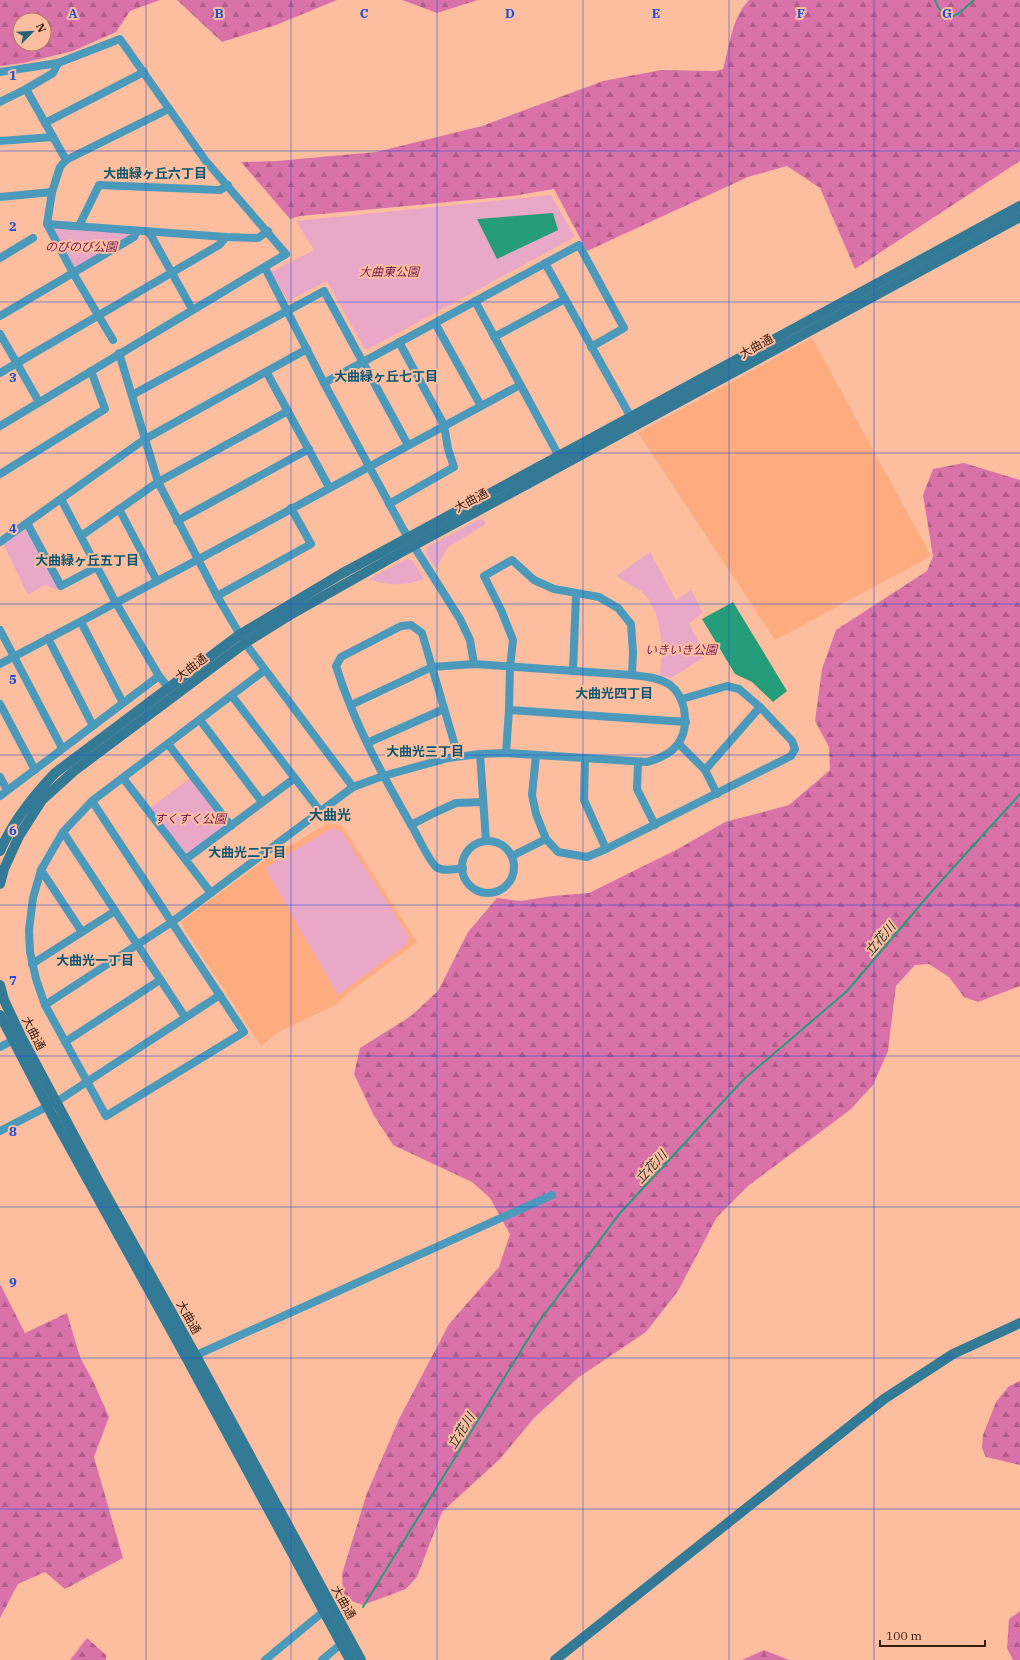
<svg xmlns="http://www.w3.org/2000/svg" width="1020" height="1660" viewBox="0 0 1020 1660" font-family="'IBM Plex Serif','Noto Sans JP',serif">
  <defs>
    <pattern id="forest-firs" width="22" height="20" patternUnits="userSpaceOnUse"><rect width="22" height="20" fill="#da72aa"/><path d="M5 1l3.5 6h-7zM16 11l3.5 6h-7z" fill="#b25d89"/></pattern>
  </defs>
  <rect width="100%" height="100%" fill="#fcbe9f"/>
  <g fill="#fdab7f">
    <path d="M812 338 931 556 775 640 638 433Z"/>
    <path d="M329 823 342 826 417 942 348 993 337 1004 279 1032 261 1046 183 927 182 921 262 862Z"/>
  </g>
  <g fill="url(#forest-firs)" fill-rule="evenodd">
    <path d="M0 0H160L130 11 116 32 73 51 23 63 0 66ZM20 20H44V44H20Z"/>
    <path d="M177 0H337L276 25 222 42Z"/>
    <path d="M402 0H478L437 13Z"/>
    <path d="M749 0H1020V161L855 269 820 188 787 166 748 177 587 251 554 189 513 196 300 216 290 219 241 162 277 161 376 152 482 126 603 81 661 70 715 71 723 69C730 46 731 19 749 0Z"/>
    <path d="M964 463 1020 480V986L978 1002 964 997 949 977 929 964 915 965 896 986 888 1051 873 1085 850 1110 748 1186 717 1217 678 1291 646 1332 579 1377 534 1418 500 1459 442 1512 417 1577 406 1589 363 1605 346 1599 343 1592 342 1574 367 1493 399 1419 449 1324 499 1267 510 1234 490 1198 472 1182 393 1145 373 1114 354 1074 360 1048 411 1016 438 991 468 932 497 898 521 901 552 896 589 893 678 849 725 822 789 805 830 770 829 747 815 721 822 669 836 630 927 571 933 556 923 495 933 469Z"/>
    <path d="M0 1284 25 1333 67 1313 80 1357 94 1383 109 1417 94 1457 123 1558 65 1589 45 1572 18 1584 0 1618Z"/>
    <path d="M1020 1381V1465L986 1457 982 1448 983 1435 996 1402 1009 1386Z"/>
    <path d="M1020 1611V1660H1013L1007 1648 1009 1619Z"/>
    <path d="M87 1638 106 1655V1660H70Z"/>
    <path d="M764 1650 789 1660H742Z"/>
  </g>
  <g fill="#eaa8c9">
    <path d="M551 195 575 237 368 349 364 348 327 281 288 301 271 272 314 250 296 221Z"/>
    <path d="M47 224 137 231 73 273Z"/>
    <path d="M482 518 486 524 448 547 436 568 426 554 427 547Z"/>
    <path d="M27 523 61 591 44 585 28 595 2 541Z"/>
    <path d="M650 552 676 600 691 590 703 613 689 623 706 656 671 678 660 675C664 651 662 618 647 597 642 590 624 581 616 576Z"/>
    <path d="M407 559 412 560 424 579C405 586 387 586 369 579Z"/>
    <path d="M193 776 231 826 186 859 149 809Z"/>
    <path d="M332 828 342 832 409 937 407 944 338 995 265 868Z"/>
  </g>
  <g fill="#259d7a">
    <path d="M553 213 558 230 497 259 477 219Z"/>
    <path d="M733 602 787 691 773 702 752 682 735 674 702 619Z"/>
  </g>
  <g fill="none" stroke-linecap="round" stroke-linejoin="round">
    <g stroke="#259d7a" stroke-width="2">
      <path d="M935 0C938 9 942 15 951 17L958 14 974 0"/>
      <path d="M363 1607 538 1323 620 1213 743 1080 847 991 933 890 1020 794"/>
    </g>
    <g stroke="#4b9abc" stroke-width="8">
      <path d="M0 72 58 63"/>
      <path d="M0 102 26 89"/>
      <path d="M45 123 144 72"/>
      <path d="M0 141 53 137"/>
      <path d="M66 160 169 109"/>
      <path d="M0 197 52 192"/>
      <path d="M47 224 226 237 258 238 268 231"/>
      <path d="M79 226 99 185 220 190 228 185"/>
      <path d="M149 232 192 309"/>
      <path d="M0 258 33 238"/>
      <path d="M545 263 633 421"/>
      <path d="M265 268 324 383 403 529 460 619 470 640 474 664"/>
      <path d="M475 301 561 460"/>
      <path d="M0 316 134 237 137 231"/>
      <path d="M435 323 481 406"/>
      <path d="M0 334 39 402"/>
      <path d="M494 337 565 299"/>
      <path d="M119 353 158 482 217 596 245 643 353 787"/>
      <path d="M0 373 219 245 226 237"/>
      <path d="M267 373 329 487"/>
      <path d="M324 383 579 245 624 328 591 347"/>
      <path d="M132 395 324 291 408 445"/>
      <path d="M0 426 286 254 205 160 120 39 58 63 53 73 26 89 66 160 60 167 52 192 47 224 73 273 113 340"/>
      <path d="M0 474 105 409 91 371"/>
      <path d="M61 499 116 603 159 676 168 687"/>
      <path d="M389 504 454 467 448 449 444 425 399 342"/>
      <path d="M119 509 157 581"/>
      <path d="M177 521 309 449"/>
      <path d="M27 523 61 586 97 567"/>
      <path d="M81 536 158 482 288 411"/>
      <path d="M0 542 145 439 307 349"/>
      <path d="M217 596 311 544 291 508"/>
      <path d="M81 622 123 703"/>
      <path d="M0 630 62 748"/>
      <path d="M48 638 93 726"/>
      <path d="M0 664 199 559 520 385"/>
      <path d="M573 671 576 594"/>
      <path d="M232 696 320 811"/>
      <path d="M0 704 35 770"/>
      <path d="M509 710 686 722"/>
      <path d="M200 720 262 802"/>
      <path d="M367 743 444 709"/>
      <path d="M168 744 231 826"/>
      <path d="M679 744 705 770 717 794"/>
      <path d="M506 753 509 710 510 667 513 640 501 610 484 576 512 560 534 580 554 589 599 597 618 608 631 624 633 652 632 675"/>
      <path d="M480 754 486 841"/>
      <path d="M536 755 532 795 536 814 546 839 558 852 587 857 606 849 791 756 795 749 792 741 760 707 739 689 727 686 682 699"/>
      <path d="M458 756 422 633 411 625 401 626 341 657 336 666C354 724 384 778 414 830 419 839 430 862 436 867 444 872 454 869 463 868"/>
      <path d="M585 758 584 800 606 849"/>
      <path d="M638 762 637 789 655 825"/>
      <path d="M705 770 760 707"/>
      <path d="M0 777 7 790"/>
      <path d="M123 778 211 893"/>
      <path d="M0 796 159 676"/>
      <path d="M92 801 244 1032 106 1116 45 1005 36 979 30 952 29 930 33 898 41 870 63 832 92 801 265 670"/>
      <path d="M411 825 436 812 456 803 483 802"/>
      <path d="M63 832 185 1017"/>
      <circle cx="488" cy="867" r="26"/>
      <path d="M512 856 546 839"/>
      <path d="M186 859 295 778"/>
      <path d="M41 870 82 932"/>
      <path d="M32 964 115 911"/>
      <path d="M45 1005 172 922 353 787 383 776 448 758 480 754 506 753 647 762C675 755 689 739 684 709 682 700 678 691 670 685 659 677 645 677 632 675L474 664 432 667 351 705"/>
      <path d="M65 1042 160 980"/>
      <path d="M0 1047 12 1041"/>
      <path d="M0 1131 56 1102 220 995"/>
      <path d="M192 1357 552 1195"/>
      <path d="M265 1660 323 1612"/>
      <path d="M322 1660 341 1644"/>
    </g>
    <g stroke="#337a97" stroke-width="10">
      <path d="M0 851C13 821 32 797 55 773L239 635 341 574 1020 206"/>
      <path d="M0 884 4 869 19 836 42 800 74 771 245 643 290 615 400 553 1020 217"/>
      <path d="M0 985 4 1000 21 1036 99 1182 196 1356 361 1660"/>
      <path d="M0 1015 53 1117 187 1359 350 1660"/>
      <path d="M555 1660 884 1399 953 1354 1020 1323"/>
    </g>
  </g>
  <path fill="none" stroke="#1d4ed8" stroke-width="1" stroke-opacity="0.55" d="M146 0V1660M291 0V1660M437 0V1660M583 0V1660M729 0V1660M874 0V1660M0 151H1020M0 302H1020M0 453H1020M0 604H1020M0 755H1020M0 905H1020M0 1056H1020M0 1207H1020M0 1358H1020M0 1509H1020"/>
  <g text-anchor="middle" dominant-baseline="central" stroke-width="4" stroke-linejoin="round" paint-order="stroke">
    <g font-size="12" font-style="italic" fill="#761851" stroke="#fcbe9f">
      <text x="81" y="246">のびのび公園</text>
      <text x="389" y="271">大曲東公園</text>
      <text x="681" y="649">いきいき公園</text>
      <text x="190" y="818">すくすく公園</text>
    </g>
    <g font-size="12" fill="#381c0c" stroke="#fcbe9f">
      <text transform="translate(756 346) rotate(-29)">大曲通</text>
      <text transform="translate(471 500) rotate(-28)">大曲通</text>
      <text transform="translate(191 667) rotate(-37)">大曲通</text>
      <text transform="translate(34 1033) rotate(63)">大曲通</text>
      <text transform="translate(189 1317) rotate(61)">大曲通</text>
      <text transform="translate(344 1602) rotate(61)">大曲通</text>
    </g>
    <g font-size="13" font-weight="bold" fill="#0b5772" stroke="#fcbe9f">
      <text x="155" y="173">大曲緑ヶ丘六丁目</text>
      <text x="386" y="376">大曲緑ヶ丘七丁目</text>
      <text x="87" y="560">大曲緑ヶ丘五丁目</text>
      <text x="614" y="693">大曲光四丁目</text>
      <text x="425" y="751">大曲光三丁目</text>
      <text x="247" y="852">大曲光二丁目</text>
      <text x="95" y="960">大曲光一丁目</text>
    </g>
    <g font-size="13" font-style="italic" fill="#233c32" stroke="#fcbe9f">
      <text transform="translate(880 939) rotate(-50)">立花川</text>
      <text transform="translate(651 1167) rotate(-47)">立花川</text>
      <text transform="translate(461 1431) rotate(-58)">立花川</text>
    </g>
    <g font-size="14" font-weight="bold" fill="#0b5772" stroke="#fcbe9f">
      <text x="330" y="815">大曲光</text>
    </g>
  </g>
  <g font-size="13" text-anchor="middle" font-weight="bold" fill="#1d4ed8" stroke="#fcbe9f" stroke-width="4" stroke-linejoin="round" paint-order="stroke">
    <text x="73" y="18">A</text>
    <text x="219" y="18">B</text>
    <text x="364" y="18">C</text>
    <text x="510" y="18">D</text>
    <text x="656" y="18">E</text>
    <text x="801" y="18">F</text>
    <text x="947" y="18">G</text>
    <text x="13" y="80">1</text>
    <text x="13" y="231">2</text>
    <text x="13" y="382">3</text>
    <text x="13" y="533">4</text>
    <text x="13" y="684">5</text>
    <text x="13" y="835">6</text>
    <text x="13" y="985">7</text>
    <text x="13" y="1136">8</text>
    <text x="13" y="1287">9</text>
  </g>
  <g transform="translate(32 32) rotate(66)"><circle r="19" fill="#fcbe9f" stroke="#ae7d64"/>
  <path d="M0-3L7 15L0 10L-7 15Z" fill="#27627a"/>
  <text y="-6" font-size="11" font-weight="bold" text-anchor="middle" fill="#381c0c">N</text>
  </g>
  <path d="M880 1640v6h105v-6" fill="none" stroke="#381c0c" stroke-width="2"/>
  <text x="886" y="1640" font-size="12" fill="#381c0c" stroke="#fcbe9f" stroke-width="3" paint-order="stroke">100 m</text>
</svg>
